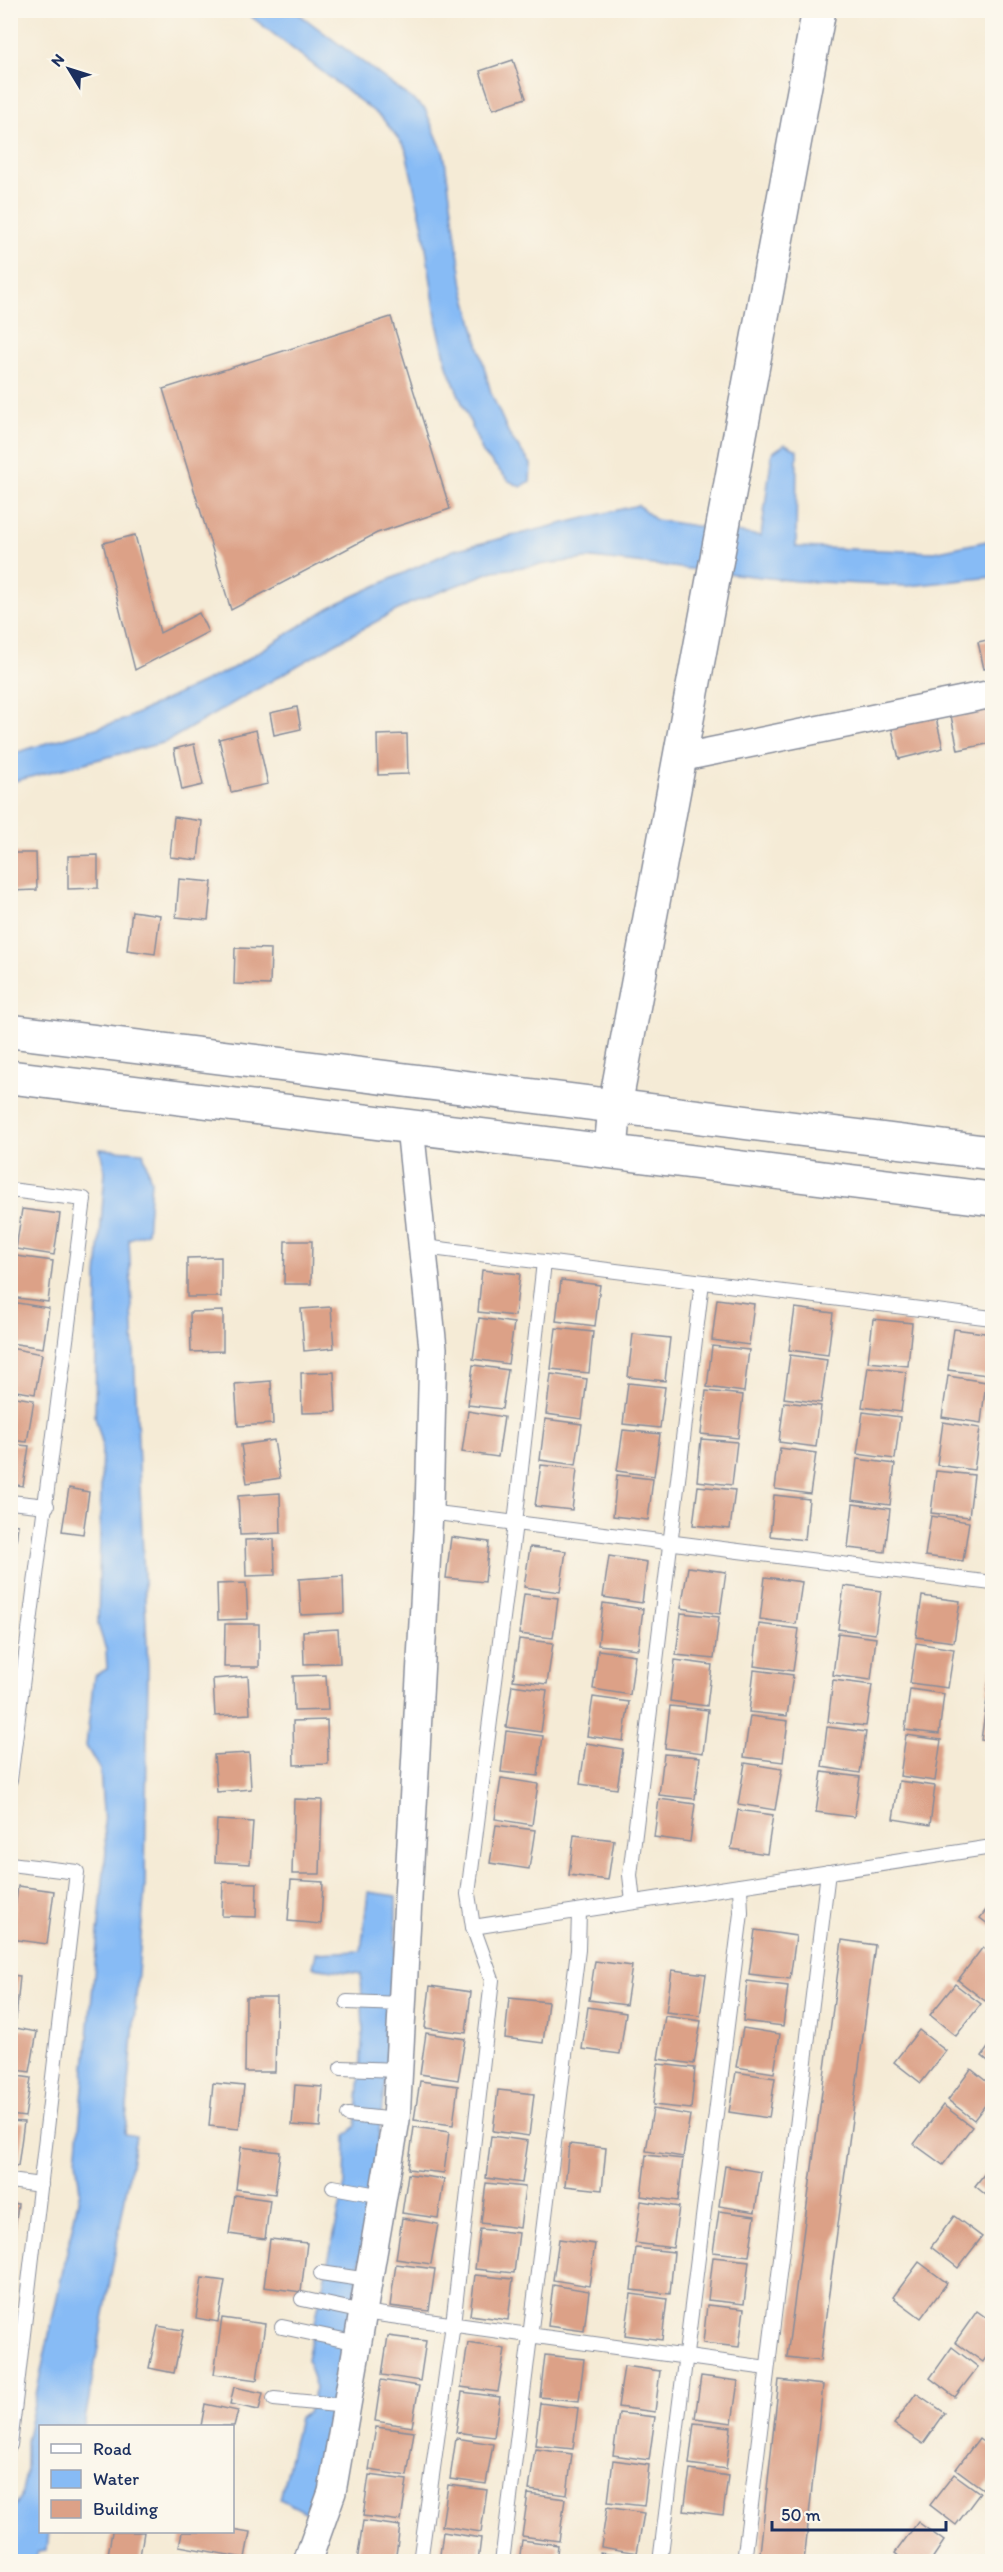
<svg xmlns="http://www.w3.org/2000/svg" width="1003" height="2572" viewBox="0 0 1003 2572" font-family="Itim,sans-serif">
  <rect width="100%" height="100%" fill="#fbf7ec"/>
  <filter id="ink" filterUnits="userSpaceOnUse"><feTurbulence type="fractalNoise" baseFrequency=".0167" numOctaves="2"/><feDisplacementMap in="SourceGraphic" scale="12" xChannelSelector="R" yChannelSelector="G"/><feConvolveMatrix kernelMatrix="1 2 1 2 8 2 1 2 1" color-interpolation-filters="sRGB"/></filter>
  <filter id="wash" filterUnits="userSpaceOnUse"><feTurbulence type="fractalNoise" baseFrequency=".008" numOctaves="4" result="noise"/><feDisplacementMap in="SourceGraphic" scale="24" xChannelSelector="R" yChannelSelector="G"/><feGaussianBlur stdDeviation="1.35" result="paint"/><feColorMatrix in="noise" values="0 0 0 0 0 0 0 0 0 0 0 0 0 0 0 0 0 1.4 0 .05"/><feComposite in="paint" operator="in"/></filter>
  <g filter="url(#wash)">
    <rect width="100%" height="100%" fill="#f5ebd6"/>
    <g fill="#87bbf5" stroke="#5175aa" stroke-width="1.5">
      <path d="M244 11H295L425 109 444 154 463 286 491 393 510 436 531 464 530 481 521 487 509 481 483 453 448 369 437 323 423 227 405 147 382 118Z"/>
      <path d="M785 444 797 450 796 547 934 552 992 540V577L908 586 797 581 592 558 493 571 409 604 340 641 166 742 11 782V754L123 720 233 668 334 605 454 550 638 505 656 520 761 536 772 453Z"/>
      <path d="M100 1149 143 1152 151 1181 147 1233 129 1239 148 1668 145 1886 125 2134 136 2136 84 2426H40V2532H48L46 2551 38 2552 35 2561H11V2512L21 2497 26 2472V2441L80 2191 76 2160 106 1851 100 1770 86 1746 94 1676 107 1669 106 1650 98 1625 102 1442 95 1417 97 1277 105 1172Z"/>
      <path d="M368 1892 396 1896 395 1993 375 2168 333 2425 313 2509 307 2513 280 2499 299 2418 308 2413 316 2388 307 2359 345 2184 346 2136 356 2126 363 2030 361 1974 313 1967 316 1953 361 1951Z"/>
    </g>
    <g id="blocks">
      <g fill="#dca187">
        <path d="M513 60 526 98 493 109 480 71Z"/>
        <path d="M391 317 450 509 377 533 231 610 163 389Z"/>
        <path d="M135 535 160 633 199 613 208 632 135 670 103 543Z"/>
        <path d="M992 639V667L984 669 978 642Z"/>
        <path d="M297 707 301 729 274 735 270 713Z"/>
        <path d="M988 708 992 743 958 750 951 716Z"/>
        <path d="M935 714 943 748 899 759 891 725Z"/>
        <path d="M256 730 268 784 231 792 219 739Z"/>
        <path d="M407 734 408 774 378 775 377 735Z"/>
        <path d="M194 744 203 785 182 790 174 749Z"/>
        <path d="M174 817 202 821 198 860 170 857Z"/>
        <path d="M10 853H36L37 890 10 891Z"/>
        <path d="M98 855V888L68 889V856Z"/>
        <path d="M179 879 212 882 208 920 176 917Z"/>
        <path d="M132 911 160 915 155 954 127 950Z"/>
        <path d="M235 948 271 949 270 985 234 984Z"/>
        <path d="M22 1209 60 1214 54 1255 16 1249Z"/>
        <path d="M285 1241H312L311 1284H284Z"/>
        <path d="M16 1256 53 1261 48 1302 10 1297Z"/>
        <path d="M221 1257V1297H187V1258Z"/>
        <path d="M482 1270 520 1274 515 1316 478 1312Z"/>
        <path d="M561 1280 600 1285 595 1326 556 1321Z"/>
        <path d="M717 1299 754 1304 749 1345 712 1340Z"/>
        <path d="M11 1302 49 1308 43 1348 10 1343Z"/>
        <path d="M331 1307 334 1348 304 1351 301 1309Z"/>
        <path d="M795 1308 833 1313 828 1355 789 1350Z"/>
        <path d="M223 1311V1351L191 1352 190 1312Z"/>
        <path d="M479 1318 514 1323 508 1364 473 1359Z"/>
        <path d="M873 1319 912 1323 908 1366 868 1362Z"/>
        <path d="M556 1328 593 1332 589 1373 551 1369Z"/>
        <path d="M954 1329 992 1334 987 1375 948 1370Z"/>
        <path d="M633 1334 670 1338 665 1381 628 1377Z"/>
        <path d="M712 1346 749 1350 744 1392 707 1387Z"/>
        <path d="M10 1348 42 1354 35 1394 10 1390Z"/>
        <path d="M790 1355 827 1360 821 1403 784 1398Z"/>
        <path d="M473 1365 508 1370 502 1409 468 1405Z"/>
        <path d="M868 1367 906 1372 901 1412 862 1407Z"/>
        <path d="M334 1372 336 1412 302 1413 301 1373Z"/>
        <path d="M551 1374 587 1379 582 1419 546 1414Z"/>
        <path d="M948 1376 986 1382 981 1423 942 1417Z"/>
        <path d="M271 1381 273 1424 238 1426 235 1384Z"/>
        <path d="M628 1383 665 1387 660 1428 623 1424Z"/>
        <path d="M706 1391 743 1395 738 1438 701 1434Z"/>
        <path d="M10 1396 34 1400 27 1442 10 1440Z"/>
        <path d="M784 1402 821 1406 816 1447 779 1442Z"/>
        <path d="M468 1411 504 1417 498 1457 462 1452Z"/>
        <path d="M863 1412 900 1417 895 1459 857 1454Z"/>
        <path d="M545 1419 582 1424 576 1465 540 1460Z"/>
        <path d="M943 1422 980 1428 974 1470 937 1465Z"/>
        <path d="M623 1430 660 1434 654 1476 617 1471Z"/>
        <path d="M701 1439 737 1442 732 1485 697 1481Z"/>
        <path d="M274 1440 280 1478 247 1483 241 1445Z"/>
        <path d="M10 1444 29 1446 23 1486 10 1484Z"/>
        <path d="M780 1448 816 1453 810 1494 775 1489Z"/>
        <path d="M857 1459 895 1464 890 1505 852 1500Z"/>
        <path d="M541 1465 577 1469 572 1510 535 1506Z"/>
        <path d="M936 1471 974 1475 969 1517 931 1513Z"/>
        <path d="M617 1475 653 1479 648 1520 613 1516Z"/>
        <path d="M698 1486 735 1490 730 1529 693 1525Z"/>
        <path d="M69 1488 89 1492 83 1534 62 1531Z"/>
        <path d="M280 1493 281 1533 240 1535 238 1496Z"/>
        <path d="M774 1495 809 1499 805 1540 770 1536Z"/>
        <path d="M853 1504 890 1509 885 1552 848 1548Z"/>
        <path d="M931 1516 969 1522 963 1561 925 1556Z"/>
        <path d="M10 1524 18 1525 13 1568 10 1567Z"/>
        <path d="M451 1537 489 1542 485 1582 446 1578Z"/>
        <path d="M274 1539 275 1575 246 1576 245 1540Z"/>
        <path d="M530 1547 566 1551 560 1592 524 1587Z"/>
        <path d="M609 1556 647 1562 642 1603 603 1597Z"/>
        <path d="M688 1567 726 1572 720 1614 681 1608Z"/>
        <path d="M343 1576 344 1613 301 1615 299 1579Z"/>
        <path d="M765 1577 802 1582 796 1624 760 1619Z"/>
        <path d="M246 1583 248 1619 218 1620 217 1584Z"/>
        <path d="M844 1586 881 1591 875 1634 838 1629Z"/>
        <path d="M524 1594 558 1598 553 1638 519 1634Z"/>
        <path d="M922 1596 960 1601 954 1642 916 1637Z"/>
        <path d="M603 1603 643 1609 638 1649 598 1645Z"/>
        <path d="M681 1613 719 1617 714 1659 676 1655Z"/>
        <path d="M225 1624H259V1667H224Z"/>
        <path d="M759 1624 799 1629 793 1671 754 1666Z"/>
        <path d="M338 1629 340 1663 304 1664 303 1631Z"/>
        <path d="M838 1633 876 1638 871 1680 833 1675Z"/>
        <path d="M519 1639 553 1643 547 1684 513 1680Z"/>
        <path d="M916 1643 954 1649 948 1688 910 1683Z"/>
        <path d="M598 1650 635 1655 630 1695 593 1689Z"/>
        <path d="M675 1660 712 1665 707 1706 670 1701Z"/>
        <path d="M991 1668H992V1693L987 1692Z"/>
        <path d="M754 1670 793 1675 787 1716 749 1712Z"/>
        <path d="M326 1675 328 1710 294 1711 293 1676Z"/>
        <path d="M248 1676 250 1714 215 1716 213 1679Z"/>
        <path d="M833 1680 872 1685 866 1726 828 1722Z"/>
        <path d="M512 1685 547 1690 541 1732 506 1727Z"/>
        <path d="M910 1689 944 1694 939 1734 905 1730Z"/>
        <path d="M593 1697 629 1702 623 1741 587 1736Z"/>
        <path d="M987 1699H992V1741L981 1740Z"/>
        <path d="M670 1706 708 1710 703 1753 665 1748Z"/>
        <path d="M750 1716 788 1721 783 1762 744 1757Z"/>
        <path d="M327 1720 328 1764 294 1765 293 1721Z"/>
        <path d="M827 1727 866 1732 860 1773 822 1767Z"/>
        <path d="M506 1731 543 1736 538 1776 501 1772Z"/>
        <path d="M906 1735 941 1740 935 1781 900 1776Z"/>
        <path d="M586 1743 623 1749 617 1789 580 1784Z"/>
        <path d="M249 1753 251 1789 217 1792 214 1755Z"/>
        <path d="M664 1754 700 1757 695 1799 659 1795Z"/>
        <path d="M745 1763 782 1769 775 1810 738 1804Z"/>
        <path d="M822 1772 860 1777 854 1817 816 1812Z"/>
        <path d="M501 1778 538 1784 532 1825 495 1819Z"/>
        <path d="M899 1781 935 1786 930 1825 893 1819Z"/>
        <path d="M294 1799 322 1800 320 1874H292Z"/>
        <path d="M659 1799 695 1804 690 1842 654 1837Z"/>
        <path d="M738 1810 773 1815 767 1854 731 1849Z"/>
        <path d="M217 1820 253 1822 250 1864 215 1862Z"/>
        <path d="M496 1825 535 1830 529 1869 490 1863Z"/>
        <path d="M574 1835 614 1840 608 1880 569 1875Z"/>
        <path d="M291 1880 323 1882 321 1924 288 1921Z"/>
        <path d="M223 1882 257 1883 256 1917 222 1916Z"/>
        <path d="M18 1886 54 1891 47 1944 11 1939Z"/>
        <path d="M992 1902V1927L980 1918Z"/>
        <path d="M755 1930 796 1936 790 1979 749 1974Z"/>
        <path d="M842 1940 875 1945 820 2361 787 2357Z"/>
        <path d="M983 1947 992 1955V1990L985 2001 958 1980Z"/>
        <path d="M595 1961 632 1966 626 2005 589 2000Z"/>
        <path d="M672 1970 706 1974 700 2016 666 2012Z"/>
        <path d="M10 1975 20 1976 16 2019 10 2018Z"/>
        <path d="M747 1981 788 1986 783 2026 743 2021Z"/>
        <path d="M955 1984 981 2004 956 2036 930 2015Z"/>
        <path d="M430 1986 471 1992 466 2033 425 2028Z"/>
        <path d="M246 1997H277L275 2072H245Z"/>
        <path d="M509 1998 548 2002 543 2043 505 2038Z"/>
        <path d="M588 2007 626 2013 620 2054 582 2049Z"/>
        <path d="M665 2016 701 2021 694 2064 658 2059Z"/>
        <path d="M10 2027 37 2032 30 2072 10 2069Z"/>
        <path d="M743 2028 780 2034 774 2073 736 2067Z"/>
        <path d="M919 2030 946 2051 921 2083 894 2062Z"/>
        <path d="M426 2033 465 2039 458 2080 420 2074Z"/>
        <path d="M992 2042V2064L982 2056Z"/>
        <path d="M658 2064 695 2068 691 2109 653 2105Z"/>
        <path d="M971 2069 992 2086V2096L974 2120 948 2100Z"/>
        <path d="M736 2072 775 2078 769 2118 729 2112Z"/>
        <path d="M10 2075 31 2078 25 2117 10 2115Z"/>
        <path d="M420 2081 458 2086 453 2125 414 2120Z"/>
        <path d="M213 2083 244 2086 239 2129 209 2126Z"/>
        <path d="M295 2085 323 2087 320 2127 292 2125Z"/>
        <path d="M498 2090 534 2094 529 2136 493 2131Z"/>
        <path d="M943 2105 972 2127 943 2165 914 2144Z"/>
        <path d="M653 2109 690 2115 683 2157 646 2151Z"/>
        <path d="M10 2121 24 2122 18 2166 10 2165Z"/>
        <path d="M414 2127 449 2132 444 2173 408 2169Z"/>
        <path d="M491 2136 528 2141 522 2183 486 2178Z"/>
        <path d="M569 2144 606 2148 602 2190 565 2186Z"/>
        <path d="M241 2147 280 2152 275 2194 236 2189Z"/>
        <path d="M646 2155 683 2159 678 2201 641 2196Z"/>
        <path d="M992 2164V2200L975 2186Z"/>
        <path d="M725 2166 761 2172 755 2212 719 2206Z"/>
        <path d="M408 2174 444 2179 438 2218 402 2213Z"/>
        <path d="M486 2183 525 2187 520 2228 481 2223Z"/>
        <path d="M235 2195 270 2200 265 2239 229 2234Z"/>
        <path d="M641 2201 679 2207 673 2248 635 2243Z"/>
        <path d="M10 2203 18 2204 13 2245 10 2244Z"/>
        <path d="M719 2211 755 2216 749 2256 713 2252Z"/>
        <path d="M954 2216 982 2237 958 2268 931 2247Z"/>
        <path d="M402 2218 438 2224 431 2264 396 2259Z"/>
        <path d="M480 2229 519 2233 514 2273 475 2269Z"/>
        <path d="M270 2239 307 2243 301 2292 264 2287Z"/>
        <path d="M559 2239 595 2244 589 2286 553 2280Z"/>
        <path d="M636 2248 674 2252 670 2294 631 2290Z"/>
        <path d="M713 2257 749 2261 744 2304 708 2300Z"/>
        <path d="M919 2262 947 2283 921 2318 893 2297Z"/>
        <path d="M396 2264 435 2269 429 2311 390 2306Z"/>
        <path d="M475 2275 513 2279 508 2320 470 2315Z"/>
        <path d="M202 2278 225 2281 218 2322 196 2318Z"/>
        <path d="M553 2285 589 2291 584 2331 548 2326Z"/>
        <path d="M631 2294 667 2299 662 2340 625 2335Z"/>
        <path d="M707 2305 744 2309 739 2347 703 2343Z"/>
        <path d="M977 2311 992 2322V2349L983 2362 955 2342Z"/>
        <path d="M222 2318 265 2324 257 2380 214 2374Z"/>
        <path d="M158 2326 183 2330 174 2373 149 2368Z"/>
        <path d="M388 2336 426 2341 420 2381 382 2375Z"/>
        <path d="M468 2343 505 2349 498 2392 461 2387Z"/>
        <path d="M952 2347 978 2367 955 2397 930 2378Z"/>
        <path d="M545 2355 584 2359 579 2401 540 2397Z"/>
        <path d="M624 2366 660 2371 655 2412 618 2407Z"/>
        <path d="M701 2376 738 2381 732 2423 695 2418Z"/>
        <path d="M381 2380 419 2386 412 2427 375 2421Z"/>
        <path d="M779 2380 823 2385 804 2562H759Z"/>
        <path d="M234 2387 263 2393 259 2410 230 2404Z"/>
        <path d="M462 2392 500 2397 494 2437 456 2432Z"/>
        <path d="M916 2393 945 2413 923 2444 894 2424Z"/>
        <path d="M540 2403 578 2408 573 2449 535 2445Z"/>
        <path d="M205 2404 238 2411 234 2426H201Z"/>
        <path d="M619 2413 655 2417 649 2460 613 2455Z"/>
        <path d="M694 2423 731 2427 726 2469 689 2464Z"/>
        <path d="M376 2427 414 2432 407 2476 369 2470Z"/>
        <path d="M456 2438 493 2444 486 2484 450 2479Z"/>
        <path d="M979 2438 992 2448V2477L983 2489 956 2469Z"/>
        <path d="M535 2449 572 2454 567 2495 529 2490Z"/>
        <path d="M613 2460 649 2465 644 2506 608 2502Z"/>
        <path d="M690 2470 728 2476 723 2515 684 2510Z"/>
        <path d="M954 2474 980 2493 956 2525 930 2505Z"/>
        <path d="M369 2475 407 2480 401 2521 363 2516Z"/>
        <path d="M448 2485 487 2490 481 2532 442 2526Z"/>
        <path d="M528 2494 565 2499 559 2541 522 2536Z"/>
        <path d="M607 2507 644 2513 637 2553 601 2547Z"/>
        <path d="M363 2521 400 2526 395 2562H357Z"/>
        <path d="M918 2522 944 2541 930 2562H906L895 2553Z"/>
        <path d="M232 2529 250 2532 245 2558 179 2546 182 2532H232Z"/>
        <path d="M112 2532H144L139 2562 107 2560Z"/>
        <path d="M443 2532 481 2538 478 2562H439Z"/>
        <path d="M522 2540 558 2545 556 2562H519Z"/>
        <path d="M600 2553 638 2558 637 2562H599Z"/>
      </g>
    </g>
  </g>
  <g filter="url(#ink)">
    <use href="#blocks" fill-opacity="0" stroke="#888d9a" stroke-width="1.5"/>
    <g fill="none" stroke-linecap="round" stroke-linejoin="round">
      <defs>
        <g id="service">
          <path d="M10 1190 84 1199 10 1780"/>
          <path d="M424 1247 992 1318"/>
          <path d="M10 1502 47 1506"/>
          <path d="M429 1512 992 1583"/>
          <path d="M10 1864 77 1872 10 2445"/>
          <path d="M633 1902 630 1875 702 1282"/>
          <path d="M473 1927 992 1847"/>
          <path d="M347 2002 402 2004"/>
          <path d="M341 2068 399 2070"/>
          <path d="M348 2115 396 2120"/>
          <path d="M10 2181 41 2185"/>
          <path d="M333 2187 383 2196"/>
          <path d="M321 2273 368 2280"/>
          <path d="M302 2299 363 2312 767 2368"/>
          <path d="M282 2327 358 2343"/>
          <path d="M274 2399 347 2406"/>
          <path d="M420 2562 453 2324 492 1980 473 1927 468 1894 515 1523 544 1262"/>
          <path d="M502 2562 578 1950 579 1911"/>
          <path d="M660 2562 741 1913 740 1886"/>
          <path d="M744 2562 828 1872"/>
        </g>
        <g id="minor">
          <path d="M679 758 992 694"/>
          <path d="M307 2562 332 2492 396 2120 429 1512 433 1348 410 1127"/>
        </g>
        <path id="tertiary" d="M611 1150 615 1106 819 10"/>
        <g id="primary">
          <path d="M10 1031 992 1153"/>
          <path d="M10 1077 992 1199"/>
        </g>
      </defs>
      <use href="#service" stroke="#888d9a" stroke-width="16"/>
      <use href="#minor" stroke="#888d9a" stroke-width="30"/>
      <use href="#tertiary" stroke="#888d9a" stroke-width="36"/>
      <use href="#primary" stroke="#888d9a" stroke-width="36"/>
      <use href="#service" stroke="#fff" stroke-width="14"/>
      <use href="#minor" stroke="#fff" stroke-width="27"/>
      <use href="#tertiary" stroke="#fff" stroke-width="33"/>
      <use href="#primary" stroke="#fff" stroke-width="33"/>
    </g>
  </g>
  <rect width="1003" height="2572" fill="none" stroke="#fbf7ec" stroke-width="36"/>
  <rect x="39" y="2425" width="195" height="108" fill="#fbf7ec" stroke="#a1a7b3" stroke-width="1.5"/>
  <rect x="51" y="2444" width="30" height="9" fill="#ffffff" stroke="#a1a7b3" stroke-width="1.5"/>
  <text x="93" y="2455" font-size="18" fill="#1b2f5e">Road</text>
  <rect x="51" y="2470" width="30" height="18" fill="#87bbf5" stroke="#a1a7b3" stroke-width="1.5"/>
  <text x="93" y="2485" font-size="18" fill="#1b2f5e">Water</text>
  <rect x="51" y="2500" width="30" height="18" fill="#dca187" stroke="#a1a7b3" stroke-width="1.5"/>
  <text x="93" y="2515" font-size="18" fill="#1b2f5e">Building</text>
  <g transform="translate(69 69) rotate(308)" stroke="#fbf7ec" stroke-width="4.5" paint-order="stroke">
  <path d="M0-4.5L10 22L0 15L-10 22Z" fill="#1b2f5e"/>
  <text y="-9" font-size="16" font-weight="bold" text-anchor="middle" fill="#1b2f5e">N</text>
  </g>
  <path d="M772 2521v9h174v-9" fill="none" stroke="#1b2f5e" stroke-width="3"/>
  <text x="781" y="2521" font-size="18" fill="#1b2f5e" stroke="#fbf7ec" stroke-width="4.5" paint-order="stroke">50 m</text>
</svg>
